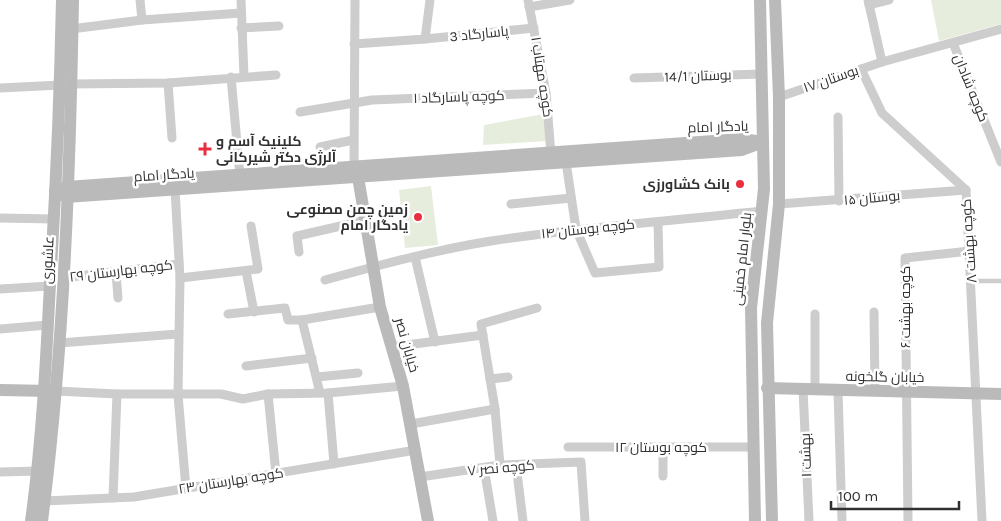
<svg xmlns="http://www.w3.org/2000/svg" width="1001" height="521" viewBox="0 0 1001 521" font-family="Karla,Cairo,sans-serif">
  <rect width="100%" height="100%" fill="#fff"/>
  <g fill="#e6eddd">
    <path d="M931 0H1001V24L939 41Z"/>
    <path d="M544 114 546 141 483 145 484 125Z"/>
    <path d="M431 186 438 245 405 248 399 190Z"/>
  </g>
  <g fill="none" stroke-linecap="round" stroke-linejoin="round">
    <path stroke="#cdcdcd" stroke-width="4.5" d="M972 281H1001"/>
    <g stroke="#cdcdcd" stroke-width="9">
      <path d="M140 0 142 20"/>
      <path d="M241 0 244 76"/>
      <path d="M528 0 546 93 551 154"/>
      <path d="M868 0 882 62"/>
      <path d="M869 5 889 0"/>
      <path d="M529 7 570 0"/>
      <path d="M79 28 142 20 241 13"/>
      <path d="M241 28 279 26"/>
      <path d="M425 39 534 28"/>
      <path d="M953 43 1001 162"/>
      <path d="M354 44 425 39 430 0"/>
      <path d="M861 69 882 113 966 190 982 521"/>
      <path d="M231 77 240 176"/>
      <path d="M634 78 762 74"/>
      <path d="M168 83 172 138"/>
      <path d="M72 84 168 83 276 75"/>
      <path d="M0 88 61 85"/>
      <path d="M779 97 882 62 1001 29"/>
      <path d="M300 112 372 100 546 93"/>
      <path d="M838 117 839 201"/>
      <path d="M320 147 353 140"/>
      <path d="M566 162 576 229 595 273 659 267 658 222"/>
      <path d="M354 168 355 0"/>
      <path d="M175 189 180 278 178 395 186 489"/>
      <path d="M511 204 571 198"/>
      <path d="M779 204 966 190"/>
      <path d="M0 218 54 219"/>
      <path d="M299 252 297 236 367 220"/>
      <path d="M415 257 435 342"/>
      <path d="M246 271 254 312"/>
      <path d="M116 273 118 298"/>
      <path d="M62 278 179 264"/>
      <path d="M180 278 258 269 251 226"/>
      <path d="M325 280C380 265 435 250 491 241 581 227 672 221 762 211"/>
      <path d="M0 289 50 286"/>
      <path d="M874 312 875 392"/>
      <path d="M228 314 285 308 288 320H302L320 393"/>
      <path d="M302 320 380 307"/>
      <path d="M0 329 48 325"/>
      <path d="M59 343 178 334"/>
      <path d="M391 347 483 335"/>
      <path d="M246 366 312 358"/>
      <path d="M317 377 358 373"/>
      <path d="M490 379 508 377"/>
      <path d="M803 389 809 521"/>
      <path d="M815 390V314"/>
      <path d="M56 391 117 394H221L243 399 268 394 328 393 403 386"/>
      <path d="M838 391 842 521"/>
      <path d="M328 393 334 464"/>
      <path d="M268 394 276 474"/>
      <path d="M411 424 495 409"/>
      <path d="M568 447H754"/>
      <path d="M500 465 495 409 481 324 537 308"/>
      <path d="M516 465 523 521"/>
      <path d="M484 468 493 521"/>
      <path d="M0 472 38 471"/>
      <path d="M663 476V448"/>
      <path d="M420 477 500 465 581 462 585 521"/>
      <path d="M113 498 117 394"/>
      <path d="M44 501 134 497 416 450"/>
      <path d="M908 521 905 258 970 251"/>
    </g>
    <g stroke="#bababa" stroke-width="12">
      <path d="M358 177 380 307 403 386 428 521"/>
      <path d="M55 191 66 197 742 150 763 142"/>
      <path d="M55 191 67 187 742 139 763 142"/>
      <path d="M767 388 1001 394"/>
      <path d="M0 390 52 391"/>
      <path d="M31 521C42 442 46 363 50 284 56 189 60 95 62 0"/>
      <path d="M42 521C64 349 70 173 73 0"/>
      <path d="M755 521 751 308 764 189 760 0"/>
      <path d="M772 521 767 323 779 204V97L775 0"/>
    </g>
  </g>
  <g fill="#e92f3f" stroke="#fff" stroke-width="2">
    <path d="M202.5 141.5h5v5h5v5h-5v5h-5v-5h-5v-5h5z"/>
    <circle cx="740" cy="184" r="5"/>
    <circle cx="418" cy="217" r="5"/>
  </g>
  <g text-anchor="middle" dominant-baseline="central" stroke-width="5" stroke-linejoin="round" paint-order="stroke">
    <g font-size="14" fill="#303030" stroke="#fff">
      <text transform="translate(479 34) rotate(-6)">پاسارگاد 3</text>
      <text transform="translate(698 76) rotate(-2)">بوستان 14/1</text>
      <text transform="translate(542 77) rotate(81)">کوچه مهتاب ۱</text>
      <text transform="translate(831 79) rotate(-19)">بوستان ۱۷</text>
      <text transform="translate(971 88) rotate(68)">کوچه شادان</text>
      <text transform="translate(459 97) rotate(-2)">کوچه پاسارگاد ۱</text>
      <text transform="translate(718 127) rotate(-2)">یادگار امام</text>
      <text transform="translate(164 175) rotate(-4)">یادگار امام</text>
      <text transform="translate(872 198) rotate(-5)">بوستان ۱۵</text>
      <text transform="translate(588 229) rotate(-6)">کوچه بوستان ۱۴</text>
      <text transform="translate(969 241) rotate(-94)">کوچه بهشت ۸</text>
      <text transform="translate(742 259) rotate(-84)">بلوار امام خمینی</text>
      <text transform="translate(48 260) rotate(-87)">عاشوری</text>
      <text transform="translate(121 271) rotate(-7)">کوچه بهارستان ۲۹</text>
      <text transform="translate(905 307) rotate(-90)">کوچه بهشت ۶</text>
      <text transform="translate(407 345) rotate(74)">خیابان نصر</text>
      <text transform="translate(885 377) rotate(1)">خیابان گلخونه</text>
      <text x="661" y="447">کوچه بوستان ۱۲</text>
      <text transform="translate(806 455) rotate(-92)">بهشت ۱</text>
      <text transform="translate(501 468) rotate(-5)">کوچه نصر ۷</text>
      <text transform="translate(231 481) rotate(-9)">کوچه بهارستان ۲۳</text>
    </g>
    <g font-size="14" font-weight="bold" fill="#303030" stroke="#fff" text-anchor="end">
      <text x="216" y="141" text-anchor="start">کلینیک آسم و<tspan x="216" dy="16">آلرژی دکتر شیرکانی</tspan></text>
      <text x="730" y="184">بانک کشاورزی</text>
      <text x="408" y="209">زمین چمن مصنوعی<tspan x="408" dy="16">یادگار امام</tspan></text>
    </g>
  </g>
  <path d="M831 501v8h128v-8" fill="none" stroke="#303030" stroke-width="2.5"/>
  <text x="838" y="501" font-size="15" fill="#303030" stroke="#ffffff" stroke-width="4" paint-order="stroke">100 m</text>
</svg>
